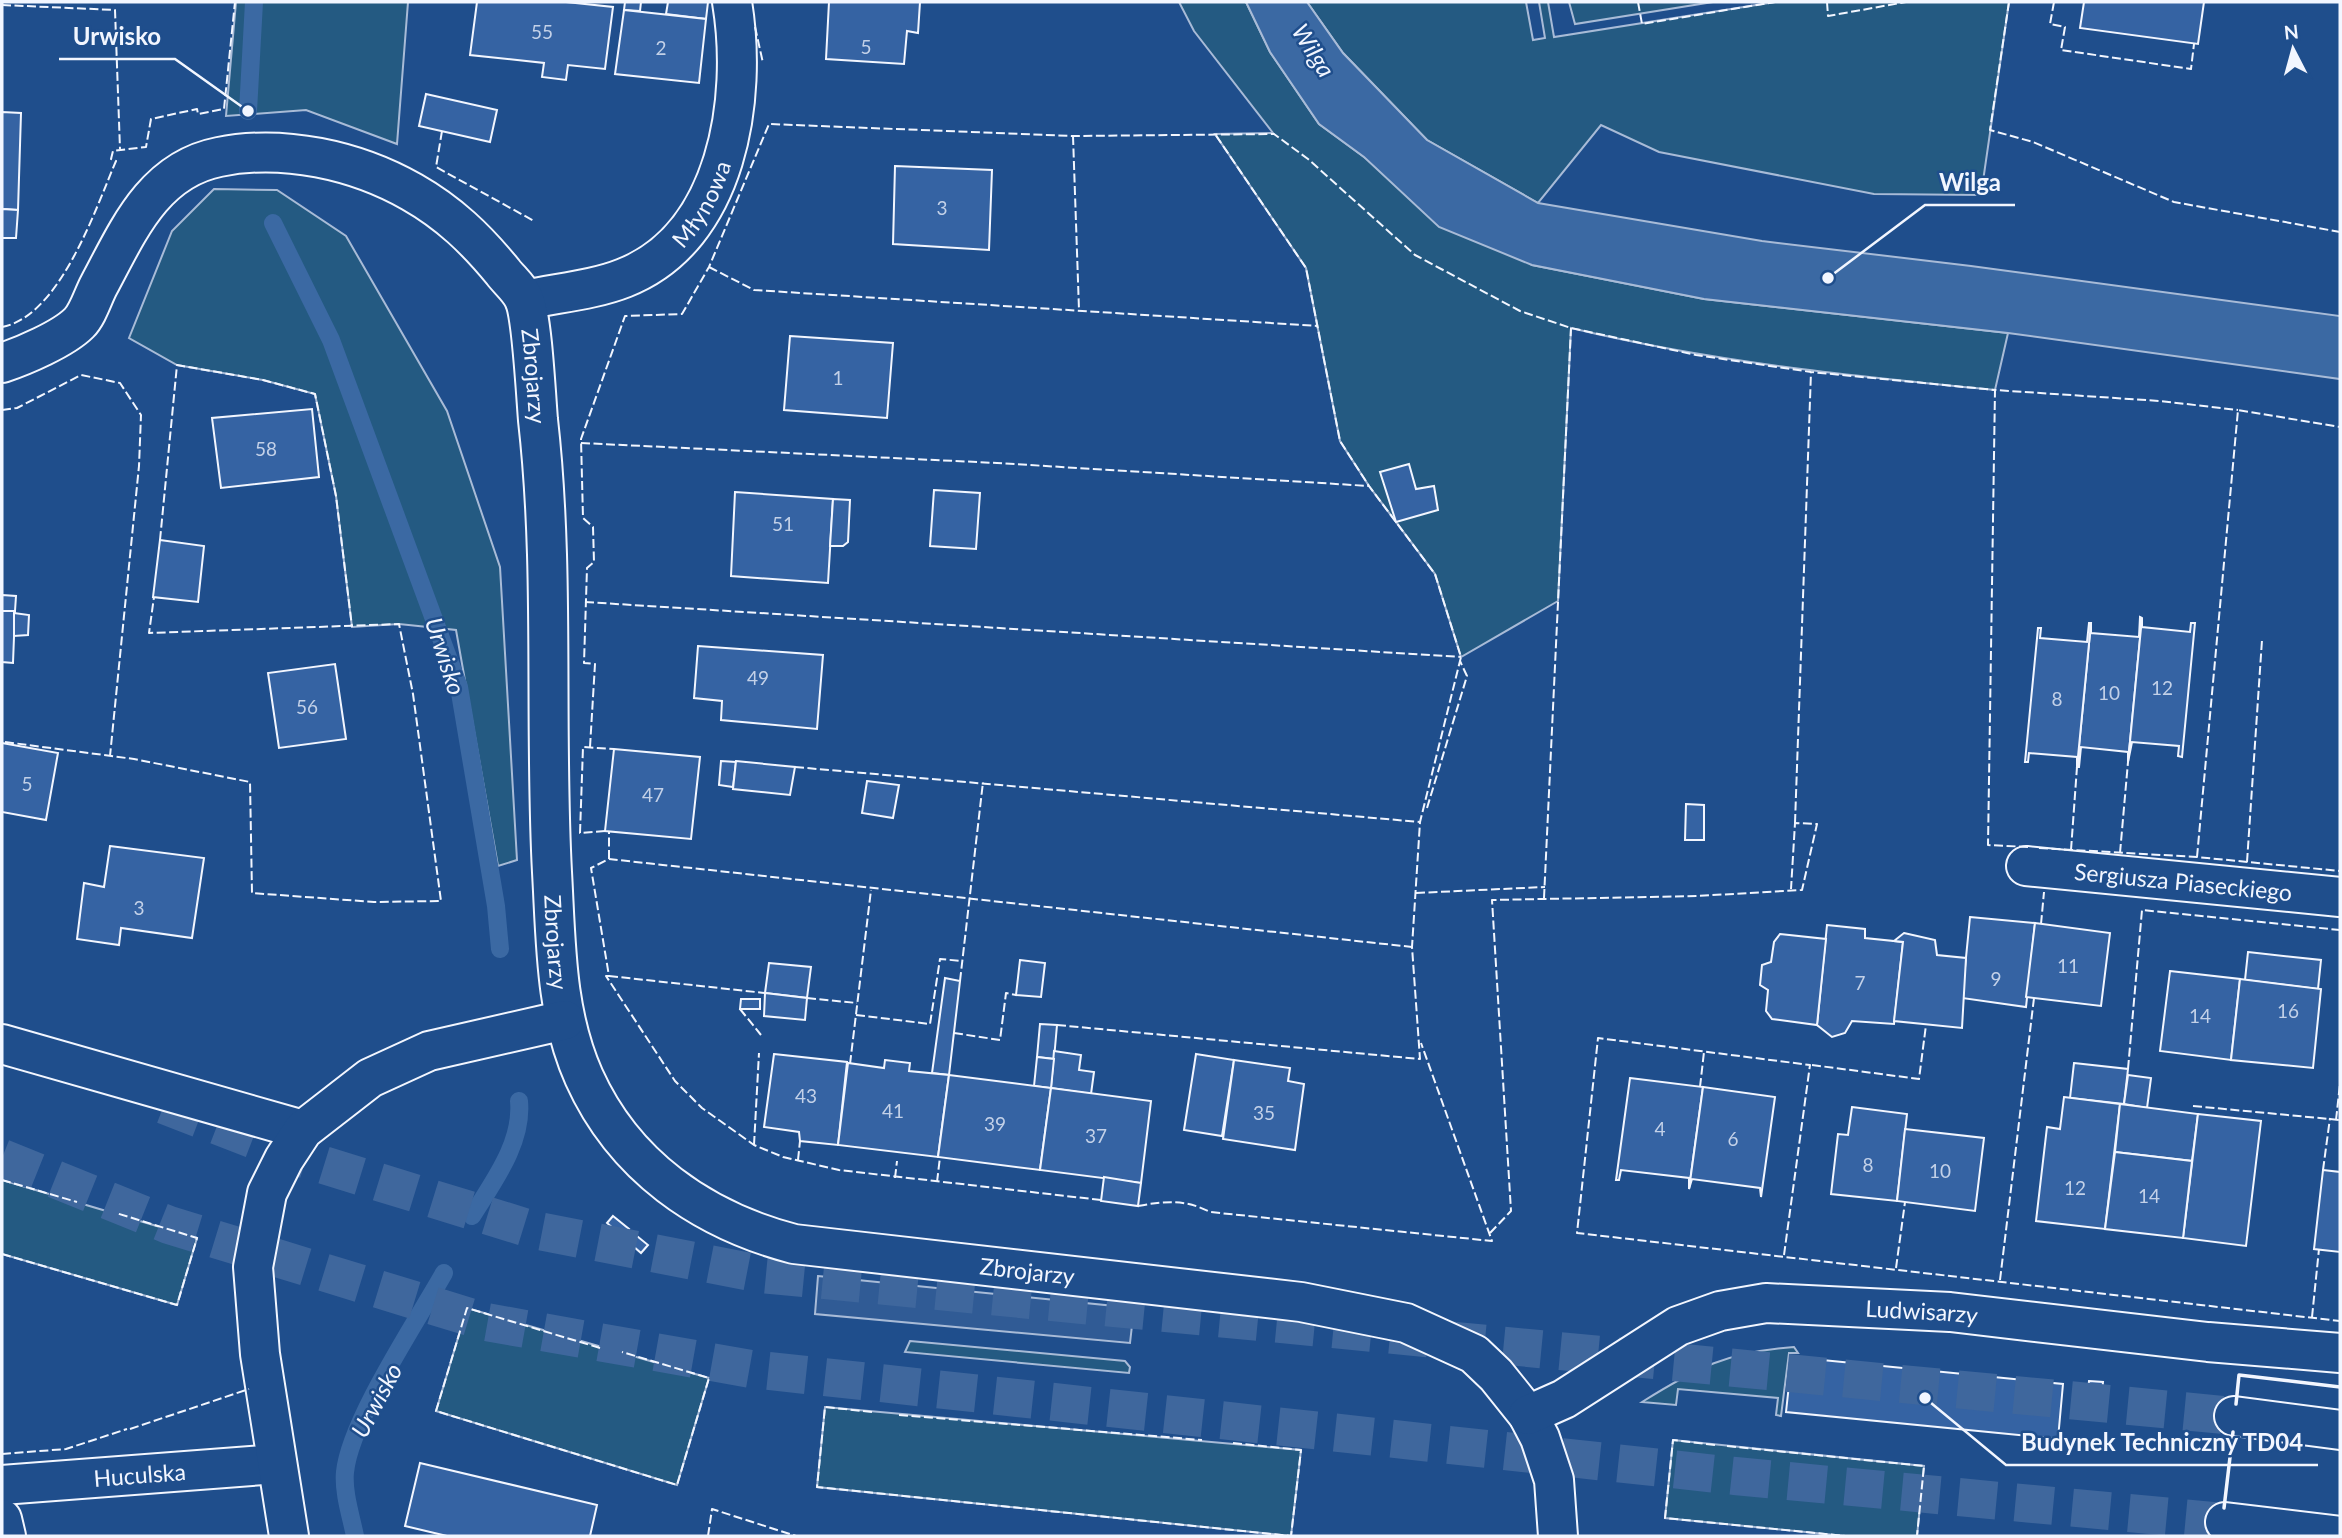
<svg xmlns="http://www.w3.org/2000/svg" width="2342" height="1538" viewBox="0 0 2342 1538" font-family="Lato,sans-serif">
  <rect width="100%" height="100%" fill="#1f4e8c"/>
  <g fill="#245a82" stroke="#a8bbd7" stroke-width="2">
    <path d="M236 2H408L397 144 306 110 226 116Z"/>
    <path d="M1179 2H1246L1270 52 1319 124 1364 157 1532 265 1704 299 2008 333 1995 390C1852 376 1712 362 1571 328L1558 601 1461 657 1435 574 1369 486 1340 441 1306 268 1215 134 1273 133 1194 31Z"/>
    <path d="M1307 2H1526L1533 40 1545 38 1539 2H1548L1554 37 1775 2H2009L1981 195 1874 194 1659 152 1601 125 1538 203 1427 140 1343 53Z"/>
    <path d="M1569 2H1713L1575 24Z"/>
    <path d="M214 189 277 190 346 236 447 411 500 567 517 860 498 866 456 630 399 624 352 627 336 496 315 394 263 380 177 365 129 338 172 231Z"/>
    <path d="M2 1180 197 1238 177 1305 2 1254Z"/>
    <path d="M467 1308 709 1378 677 1485 436 1411Z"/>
    <path d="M910 1341 1125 1361 1130 1367 1129 1373 905 1352Z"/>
    <path d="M1794 1347 1798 1353H1789L1781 1416 1776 1415 1778 1398 1678 1389 1676 1405 1642 1402C1698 1367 1727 1352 1794 1347Z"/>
    <path d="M825 1407 1301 1450 1291 1536 817 1487Z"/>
    <path d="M1673 1440 1924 1466 1917 1536H1845L1665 1518Z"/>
  </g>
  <path fill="#305b95" stroke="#a8bbd7" stroke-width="2" d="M818 1276 1134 1308 1130 1343 815 1314Z"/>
  <path fill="#3b69a3" stroke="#a8bbd7" stroke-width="2" d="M1246 2H1307L1343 53 1427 140 1538 203 1762 241 1971 266 2340 316V379L2008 333 1704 299 1532 265 1439 227 1364 157 1319 124 1270 52Z"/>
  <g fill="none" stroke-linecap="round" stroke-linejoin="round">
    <g stroke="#3b69a3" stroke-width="18">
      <path d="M248 111 254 2"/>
      <path d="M273 223 331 340 459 687 496 906 500 949"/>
      <path d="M472 1216C493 1182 523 1143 519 1101"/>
      <path d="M355 1536C351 1516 343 1492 345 1472 350 1421 417 1321 444 1273"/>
    </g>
  </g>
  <g fill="#3563a3" stroke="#f2f6ff" stroke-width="2">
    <path d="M477 2H566L613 7 605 69 568 65 566 80 542 77 544 63 470 55Z"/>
    <path d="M625 2H641L640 11 624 10Z"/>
    <path d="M668 2H708L706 19 666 14Z"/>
    <path d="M829 2H920L918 33 907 31 904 64 826 59Z"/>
    <path d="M2084 2H2204L2198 44 2080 28Z"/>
    <path d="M624 10 706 19 699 83 615 74Z"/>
    <path d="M426 94 497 110 490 142 419 126Z"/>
    <path d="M2 112 21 113 18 210 2 209Z"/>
    <path d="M895 166 992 170 989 250 893 244Z"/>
    <path d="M2 209 18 210 16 238H2Z"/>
    <path d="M790 336 893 343 887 418 784 410Z"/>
    <path d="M312 409 319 477 221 488 212 418Z"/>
    <path d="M1409 464 1416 489 1434 486 1438 510 1396 522 1380 472Z"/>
    <path d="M934 490 980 493 976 549 930 546Z"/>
    <path d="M735 492 833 499 828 583 731 576Z"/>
    <path d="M833 499 850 500 848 542 843 546H830Z"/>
    <path d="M160 540 204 546 198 602 153 597Z"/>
    <path d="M2 595 16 596 15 611H2Z"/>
    <path d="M2 611H15L13 663 2 662Z"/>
    <path d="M14 613 29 615 28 635 14 636Z"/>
    <path d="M2140 617 2142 618 2128 762V752L2081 747 2079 767H2077L2091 623V633L2139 637Z"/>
    <path d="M2142 618V627L2190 632 2191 623H2195L2182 757 2178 756 2179 746 2132 742 2128 762Z"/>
    <path d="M2089 623H2091L2077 767V757L2029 753 2028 762H2025L2038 628H2041L2040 638 2087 642Z"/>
    <path d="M698 646 823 655 817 729 721 720 722 701 694 698Z"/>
    <path d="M335 664 346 739 279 748 268 673Z"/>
    <path d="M2 743 58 753 46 820 2 812Z"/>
    <path d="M614 749 700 757 691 839 605 831Z"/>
    <path d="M721 761 736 762 733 787 719 785Z"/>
    <path d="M736 761 795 767 790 795 733 789Z"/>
    <path d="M867 781 899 785 893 818 862 813Z"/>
    <path d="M1686 804 1704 805V840H1685Z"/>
    <path d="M110 846 204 858 192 938 121 928 119 945 77 939 84 883 104 887Z"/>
    <path d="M1970 917 2035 923 2026 1007 1962 998Z"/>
    <path d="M2035 923 2110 933 2101 1006 2026 997Z"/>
    <path d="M1827 925 1865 929V938L1903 942 1894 1024 1852 1021 1845 1033 1832 1037 1817 1025Z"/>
    <path d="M1904 933 1935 940 1937 955 1966 958 1962 1028 1894 1021 1903 942 1894 941Z"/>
    <path d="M1780 934 1826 939 1817 1025 1772 1019 1766 1011 1768 990 1760 985 1762 965 1771 962 1774 942Z"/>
    <path d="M2248 952 2321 960 2318 989 2245 980Z"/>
    <path d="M1020 960 1045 963 1041 997 1016 995Z"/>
    <path d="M769 963 811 967 807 998 765 993Z"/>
    <path d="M2170 971 2240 979 2231 1060 2160 1051Z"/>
    <path d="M945 978 960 981 949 1075 932 1073Z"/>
    <path d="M2240 979 2321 989 2313 1068 2231 1060Z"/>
    <path d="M765 993 807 998 805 1020 764 1016Z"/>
    <path d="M741 999H760V1009H740Z"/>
    <path d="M1040 1024 1057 1025 1054 1059 1037 1057Z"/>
    <path d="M1054 1051 1081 1055 1079 1070 1094 1072 1091 1094 1051 1088Z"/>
    <path d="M774 1054 847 1062 838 1145 800 1141 799 1132 764 1127Z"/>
    <path d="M1196 1054 1234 1060 1222 1136 1184 1130Z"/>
    <path d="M1037 1057 1054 1059 1051 1088 1034 1086Z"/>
    <path d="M885 1060 910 1063 909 1071 949 1075 938 1157 838 1145 848 1063 884 1068Z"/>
    <path d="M1234 1060 1290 1068 1288 1081 1304 1084 1295 1150 1223 1139Z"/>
    <path d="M2074 1063 2128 1069 2124 1104 2070 1098Z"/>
    <path d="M949 1075 1051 1088 1040 1170 938 1157Z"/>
    <path d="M2128 1075 2151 1078 2147 1108 2124 1104Z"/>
    <path d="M1630 1078 1703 1087 1689 1189V1178L1621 1170 1619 1180H1616Z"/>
    <path d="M1703 1087 1775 1097 1761 1197 1760 1188 1692 1179 1689 1189Z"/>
    <path d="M1051 1088 1151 1101 1141 1183 1040 1170Z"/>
    <path d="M2064 1097 2120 1104 2105 1229 2036 1221 2047 1127 2060 1129Z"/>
    <path d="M2120 1104 2198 1114 2192 1161 2115 1152Z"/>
    <path d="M1852 1107 1907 1114 1897 1201 1831 1194 1838 1134 1848 1135Z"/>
    <path d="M2198 1114 2261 1121 2246 1246 2183 1238Z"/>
    <path d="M1905 1129 1984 1138 1975 1211 1897 1201Z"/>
    <path d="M2115 1152 2192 1161 2183 1238 2105 1229Z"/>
    <path d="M2323 1170 2340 1172V1252L2314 1249Z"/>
    <path d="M1104 1177 1141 1183 1138 1206 1101 1201Z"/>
    <path d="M613 1216 629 1229 623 1237 607 1223Z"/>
    <path d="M632 1232 648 1245 641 1253 625 1239Z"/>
    <path d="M1792 1357 2063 1384 2058 1439 1786 1412Z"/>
    <path d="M2089 1381 2103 1382 2102 1392 2088 1391Z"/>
    <path d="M2087 1394H2101L2100 1404H2086Z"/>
    <path d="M420 1463 597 1505 590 1536H447L405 1526Z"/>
  </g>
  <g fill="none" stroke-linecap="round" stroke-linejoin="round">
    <g stroke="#3f679d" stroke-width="38" stroke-dasharray="38 19" stroke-linecap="butt">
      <path d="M164 1105 304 1159 534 1230 761 1274 2234 1416"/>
      <path d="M2 1158 169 1225 486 1322 751 1369 1735 1476 2225 1522"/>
    </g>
    <defs>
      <g id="minor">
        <path id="s1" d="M525 300C557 293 594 290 624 278 728 237 748 98 732 2"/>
        <path id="s2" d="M2 363C23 356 63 339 79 323 88 314 93 296 99 285 128 231 153 170 219 157 283 144 356 160 412 192 449 213 476 239 503 272 509 280 520 289 524 299 532 316 536 396 538 420 555 569 544 722 552 872 556 942 555 1012 584 1077 624 1166 702 1220 794 1244L1301 1302 1406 1323 1474 1354 1496 1375 1528 1415 1540 1438 1554 1480 1558 1536"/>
        <path id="s3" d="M2026 866 2340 897"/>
        <path d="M2 1044 303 1130"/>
        <path id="s4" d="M1528 1415 1564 1399 1678 1326 1720 1311 1766 1303 1950 1312 2208 1342 2340 1353"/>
        <path id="s5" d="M2 1485 277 1464"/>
        <path d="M2 1519 6 1536"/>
        <path d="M289 1536 260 1354 253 1267 267 1193 284 1159 303 1130 370 1078 429 1051 565 1020"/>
      </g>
      <g id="major">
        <path d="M2234 1416 2340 1430"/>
        <path d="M2225 1522 2340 1536"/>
      </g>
    </defs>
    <use href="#minor" stroke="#f2f6ff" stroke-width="42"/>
    <use href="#major" stroke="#f2f6ff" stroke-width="42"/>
    <use href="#minor" stroke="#1f4e8c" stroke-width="38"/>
    <use href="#major" stroke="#1f4e8c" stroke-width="38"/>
    <g stroke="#f2f6ff" stroke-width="2" stroke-dasharray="9 3.5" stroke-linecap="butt">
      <path d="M1638 2 1642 24 1775 2"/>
      <path d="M1827 2 1828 16 1906 2"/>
      <path d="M2009 2 1990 130 2033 142 2174 202 2340 232"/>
      <path d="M2054 2 2050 24 2065 27 2061 50 2191 69 2194 44"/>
      <path d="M2 5 115 10 120 149"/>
      <path d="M755 27 763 63"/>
      <path d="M2340 89V90"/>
      <path d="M442 131 436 167 534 221"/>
      <path d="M1073 136 1079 310"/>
      <path d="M709 267 754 290 1318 326"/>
      <path d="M2 327C60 316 95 210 116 161L111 159 113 151 146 147 151 119 197 109 198 114 224 109 235 2"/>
      <path d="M2 410 17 408 81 375 120 383 141 415 139 466 110 756"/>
      <path d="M581 443 997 463 1369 486"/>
      <path d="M160 540 177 365 263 380 315 394 336 496 352 627"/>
      <path d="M585 602 1461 657"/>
      <path d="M5 742 134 759 250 782 252 893 374 902 441 901 413 694 399 624 149 633 154 597"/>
      <path d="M590 747 595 664 584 663 587 568 594 562 593 527 583 518 581 439 625 316 682 314 709 267 769 124 1073 136 1274 134 1308 159 1415 255 1520 311 1571 328 1696 355 1811 372 1995 390"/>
      <path d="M795 767 1420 822"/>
      <path d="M1427 808 1467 676 1460 661"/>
      <path d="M1795 823 1811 372"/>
      <path d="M605 831 580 833 583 747 614 749"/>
      <path d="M2028 847 1988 845 1995 390 2160 401 2238 410"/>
      <path d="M2039 848 2197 857 2340 871"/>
      <path d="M2071 850 2077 767"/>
      <path d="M2120 853 2128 762"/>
      <path d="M2197 857 2238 410 2340 427"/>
      <path d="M609 859V832"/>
      <path d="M2247 862 2262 640"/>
      <path d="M1416 893 1545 887"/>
      <path d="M1544 898 1571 328"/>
      <path d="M2041 924 2044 892"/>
      <path d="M609 976 765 993"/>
      <path d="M960 981 983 782"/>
      <path d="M807 998 857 1003"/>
      <path d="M740 1009 761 1035"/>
      <path d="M856 1015 930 1024 940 959 962 961"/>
      <path d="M1057 1025 1420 1059 1412 947 1420 822 1461 657 1435 574 1369 486 1340 441 1306 268 1215 134"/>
      <path d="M954 1033 1000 1040 1006 993 1016 995"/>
      <path d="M850 1064 871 890"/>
      <path d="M1812 1065 1919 1079 1926 1025"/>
      <path d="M2128 1069 2142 910 2340 930"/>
      <path d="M1700 1087 1704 1052"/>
      <path d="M2193 1106 2340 1120"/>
      <path d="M2336 1120 2340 1084"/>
      <path d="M754 1145 759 1053"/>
      <path d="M798 1160 800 1141"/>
      <path d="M2323 1170 2330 1118"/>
      <path d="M895 1178 897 1161"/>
      <path d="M2 1180 77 1202"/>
      <path d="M937 1182 940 1157"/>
      <path d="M1101 1200 839 1170 783 1157 754 1145 702 1108 675 1081 606 976H609L591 868 609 859 1412 947"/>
      <path d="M1138 1206C1165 1201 1185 1199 1210 1212L1492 1241 1421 1043"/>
      <path d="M1490 1233 1511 1211 1492 900 1697 896 1802 890 1817 824 1795 823 1791 889"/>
      <path d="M2 1254 177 1305 197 1238 116 1213"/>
      <path d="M1784 1255 1810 1065 1598 1038 1577 1233 2340 1321"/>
      <path d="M1896 1268 1905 1202"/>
      <path d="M2000 1280 2034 998"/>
      <path d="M2312 1317 2319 1249"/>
      <path d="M600 1348 467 1308 436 1411 677 1485 709 1378 622 1352"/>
      <path d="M872 1412 825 1407 817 1487 1291 1536"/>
      <path d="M899 1415 1202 1440"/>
      <path d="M130 1429 249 1389"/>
      <path d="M1233 1443 1301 1450 1291 1536"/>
      <path d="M1715 1445 1673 1440 1665 1518 1845 1536"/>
      <path d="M1727 1446 1924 1466 1917 1536"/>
      <path d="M2 1454 66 1449 127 1429"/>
      <path d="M708 1536 712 1509 796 1536"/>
    </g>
    <g stroke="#f2f6ff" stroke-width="3.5">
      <path d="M2236 1404 2239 1375 2340 1387"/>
      <path d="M2224 1508 2233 1432"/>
    </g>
  </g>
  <g text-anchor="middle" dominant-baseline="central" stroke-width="5" stroke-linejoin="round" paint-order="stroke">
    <g font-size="19" fill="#c3d1e8">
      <text x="542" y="31">55</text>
      <text x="866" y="46">5</text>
      <text x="661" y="47">2</text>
      <text x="942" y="207">3</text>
      <text x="838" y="377">1</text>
      <text x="266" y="448">58</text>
      <text x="783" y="523">51</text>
      <text x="758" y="677">49</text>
      <text x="2162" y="687">12</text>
      <text x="2109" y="692">10</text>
      <text x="2057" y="698">8</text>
      <text x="307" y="706">56</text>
      <text x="27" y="783">5</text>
      <text x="653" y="794">47</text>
      <text x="139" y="907">3</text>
      <text x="2068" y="965">11</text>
      <text x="1996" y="978">9</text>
      <text x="1860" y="982">7</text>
      <text x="2288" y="1010">16</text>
      <text x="2200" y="1015">14</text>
      <text x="806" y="1095">43</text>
      <text x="893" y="1110">41</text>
      <text x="1264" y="1112">35</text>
      <text x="995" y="1123">39</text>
      <text x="1660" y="1128">4</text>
      <text x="1096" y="1135">37</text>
      <text x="1733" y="1138">6</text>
      <text x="1868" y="1164">8</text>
      <text x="1940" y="1170">10</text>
      <text x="2075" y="1187">12</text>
      <text x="2149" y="1195">14</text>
    </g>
    <g font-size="23" fill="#f2f6ff" stroke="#1f4e8c">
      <text stroke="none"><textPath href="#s1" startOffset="212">Młynowa</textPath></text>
      <text stroke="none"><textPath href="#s2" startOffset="747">Zbrojarzy</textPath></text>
      <text stroke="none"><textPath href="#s3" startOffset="158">Sergiusza Piaseckiego</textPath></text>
      <text stroke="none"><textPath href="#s2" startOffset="1314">Zbrojarzy</textPath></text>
      <text stroke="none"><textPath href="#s2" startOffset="1965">Zbrojarzy</textPath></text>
      <text stroke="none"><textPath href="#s4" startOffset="422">Ludwisarzy</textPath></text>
      <text stroke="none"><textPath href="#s5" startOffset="138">Huculska</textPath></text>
    </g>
    <g font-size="24" font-style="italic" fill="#f2f6ff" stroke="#1f4e8c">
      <text transform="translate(1314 50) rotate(58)">Wilga</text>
      <text transform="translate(446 656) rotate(72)">Urwisko</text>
      <text transform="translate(376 1400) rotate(-62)">Urwisko</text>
    </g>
  </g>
  <path fill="none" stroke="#f2f6ff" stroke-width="2.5" d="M248 111L175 59H59M1828 278L1925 205H2015M1925 1398L2006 1465H2318"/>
  <g fill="#f2f6ff" stroke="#1f4e8c" stroke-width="2.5">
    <circle cx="248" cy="111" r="7"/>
    <circle cx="1828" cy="278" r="7"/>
    <circle cx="1925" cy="1398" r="7"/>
  </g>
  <g font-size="24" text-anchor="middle" font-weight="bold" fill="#f2f6ff" stroke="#1f4e8c" stroke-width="5" stroke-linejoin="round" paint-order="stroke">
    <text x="117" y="45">Urwisko</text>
    <text x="1970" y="191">Wilga</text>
    <text x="2162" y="1451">Budynek Techniczny TD04</text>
  </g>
  <rect width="2342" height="1538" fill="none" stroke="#f2f6ff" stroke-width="7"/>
  <g transform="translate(2293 49) rotate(354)" stroke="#1f4e8c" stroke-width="5" paint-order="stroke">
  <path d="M0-5L12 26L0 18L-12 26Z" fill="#f2f6ff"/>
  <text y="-10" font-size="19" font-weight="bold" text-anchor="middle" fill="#f2f6ff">N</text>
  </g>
</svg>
